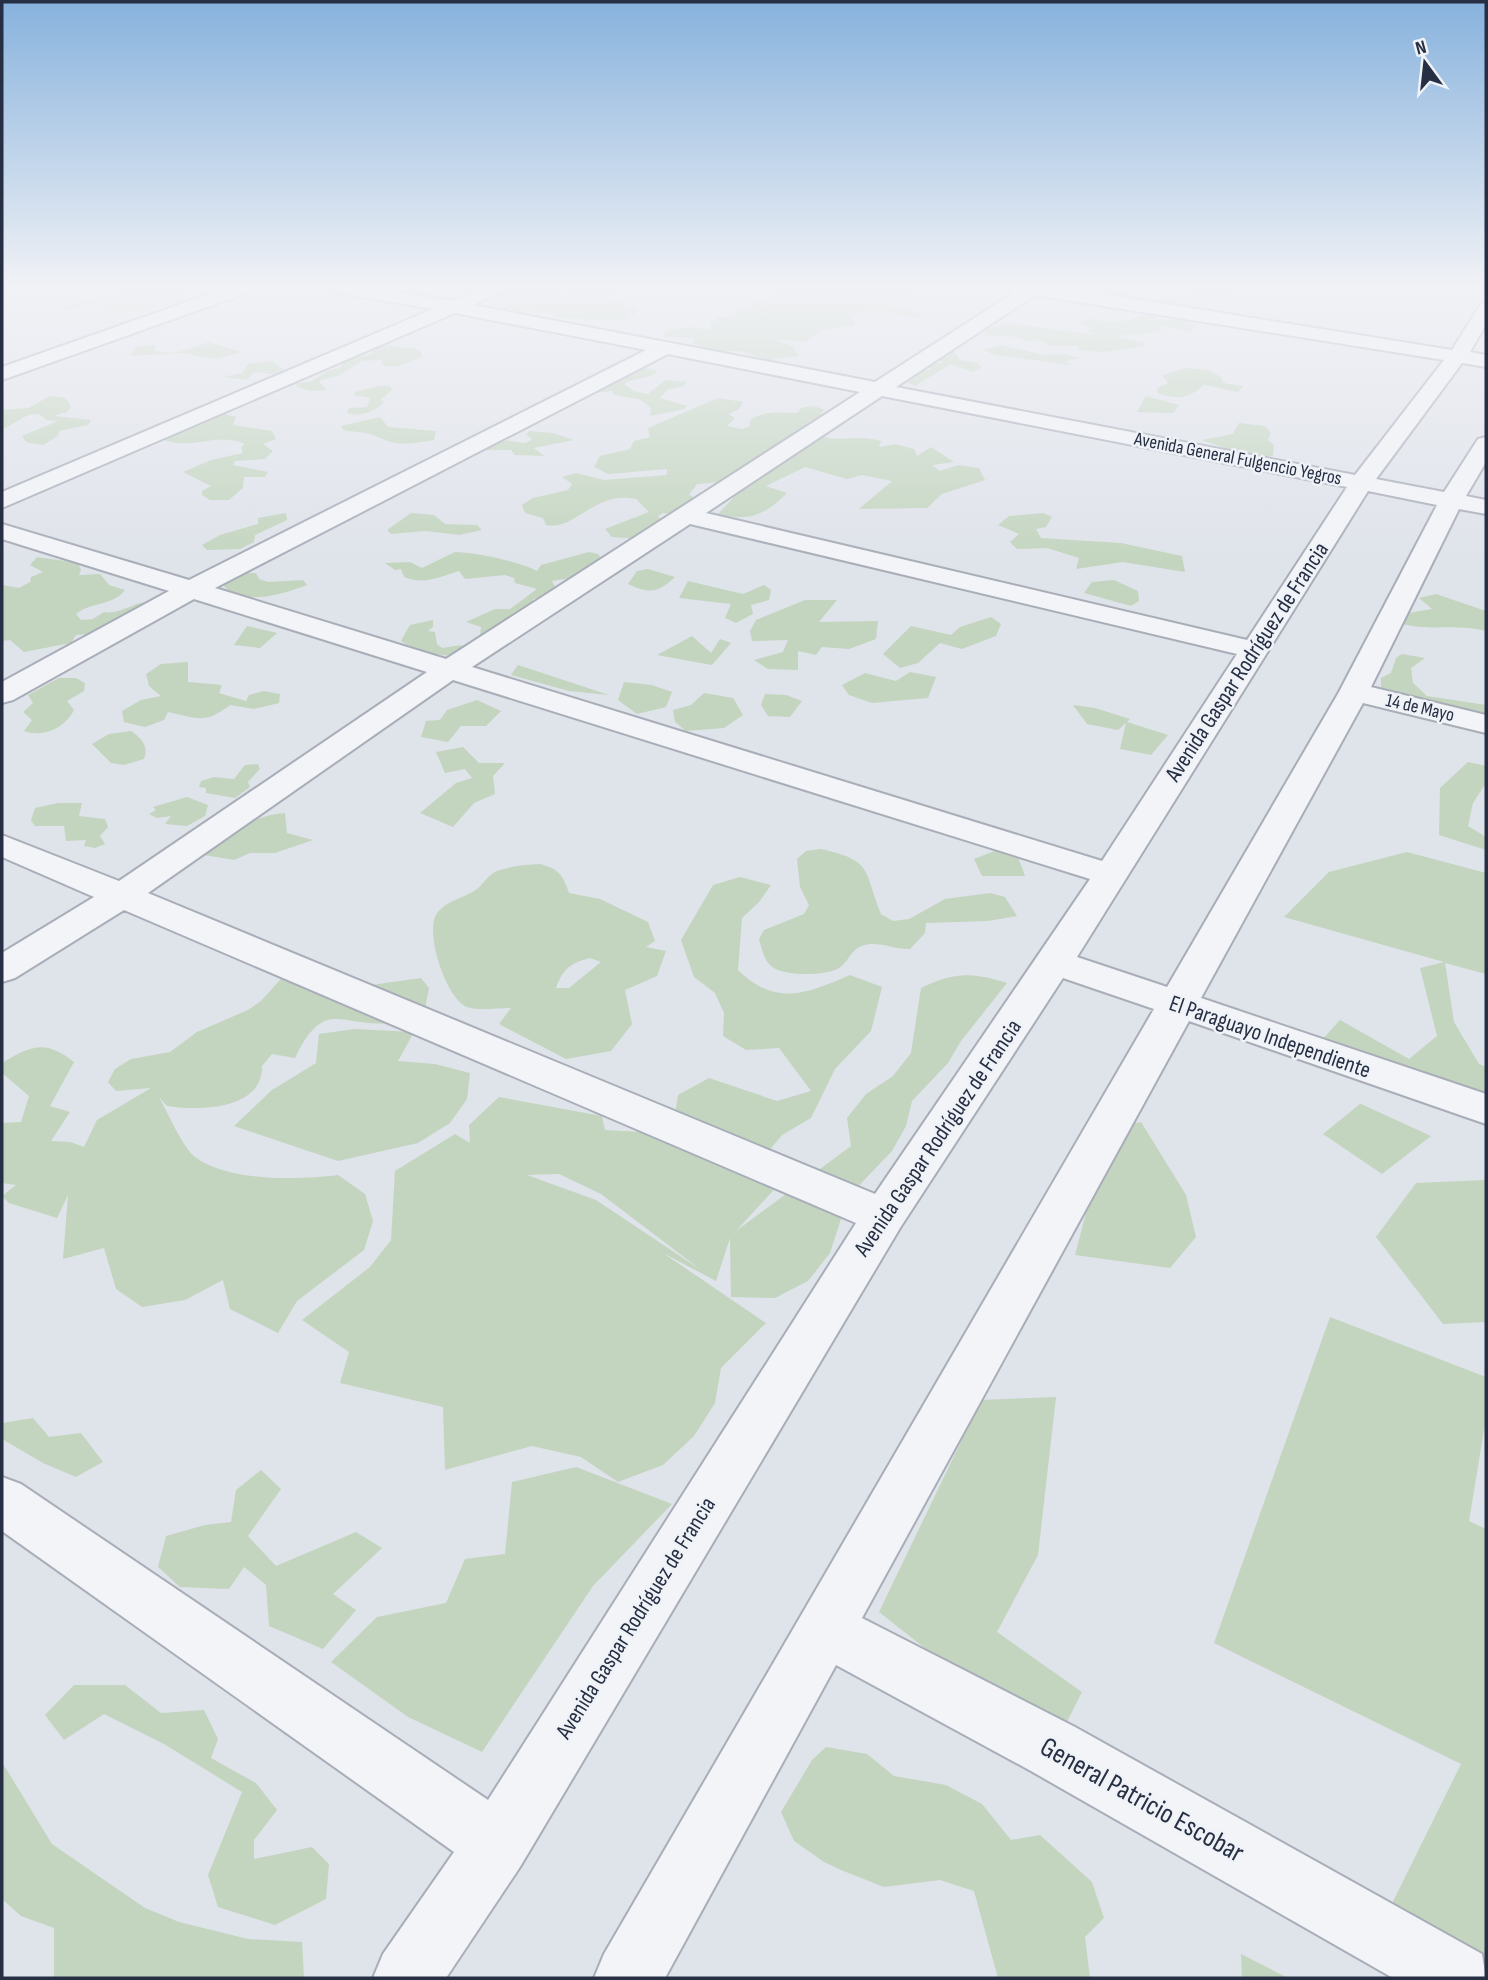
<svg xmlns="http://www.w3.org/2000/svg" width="1488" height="1980" viewBox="0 0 1488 1980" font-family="'Sofia Sans Condensed',sans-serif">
  <rect width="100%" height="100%" fill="#dfe3ea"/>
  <g fill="#c3d5bf" fill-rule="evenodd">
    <path d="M126 285 185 287 191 289 185 293 191 294C175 308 124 316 105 307L109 305 104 302 67 310 61 308 103 294 131 290Z"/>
    <path d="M531 285H560L554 291 571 292 572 285H617L621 291 608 297 635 307 636 315 624 320 560 318 547 313 504 309 487 301Z"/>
    <path d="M772 285H901L926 296 896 295 879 300 889 305 913 310 926 319 877 310 851 315 855 325 821 330 805 342 772 339 794 347 798 356 769 360 740 351H714L694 344 693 338 663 337 666 331 689 327 714 330 709 325 718 317H735V310L785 289Z"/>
    <path d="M1149 285 1157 289C1128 295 1086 301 1059 286Z"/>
    <path d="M1191 285H1241L1242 288 1232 293V298L1200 300 1202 303 1154 301 1176 294 1194 297 1192 291 1196 289 1188 286Z"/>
    <path d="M1146 314 1165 321 1190 319 1187 323 1196 325 1190 332 1160 325 1162 329 1157 332 1113 336 1144 342 1145 346 1103 352 1077 350 1079 346H1049L1038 339 1029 342 1017 337 986 335 984 330 1001 325 1002 322 1096 335 1087 331 1090 328 1078 323 1089 318C1111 324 1125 322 1146 314Z"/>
    <path d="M208 342 242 352 214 359 183 353 130 356 136 347 156 345 154 350C171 357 192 349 208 342Z"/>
    <path d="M382 345 418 349 423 356C409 361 396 371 381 364L382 360 362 361 338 376 321 380 320 383 327 390 310 391 297 387 296 383 312 381 329 370 340 368 344 361 374 353 370 351 372 346Z"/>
    <path d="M1001 345 1044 355 1066 354 1079 358 1066 361 1070 365 995 355 983 350Z"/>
    <path d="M954 351 960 360 978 363 981 368 972 372 951 364 915 386 906 382 915 377 916 372 932 369 928 364 943 363 935 357H950L945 353Z"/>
    <path d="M272 361 284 370 271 374 254 372 247 380 223 377 242 373 248 364Z"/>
    <path d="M641 367 657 371C649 381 634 376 624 384L634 391 648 394 665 380 686 382 684 386 667 390 660 398 687 406 685 409 650 416 651 408 639 399 614 395 612 391 597 393 593 390Z"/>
    <path d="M1187 368 1207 370 1221 377 1223 383 1243 386 1238 392 1204 385C1189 399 1177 400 1157 393V388L1168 383 1162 375Z"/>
    <path d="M379 386H390L392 390 381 399 384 402C375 412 360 417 347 413L349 408 367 407 370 398 354 395 355 392Z"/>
    <path d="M50 396 65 398 71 406 67 412 54 416 91 420 88 425 59 431 58 436 43 445 26 442 22 436 58 421 46 420C34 404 17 424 2 429V410L28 408Z"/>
    <path d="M1146 396 1179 405 1173 413 1137 412Z"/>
    <path d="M718 398 743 402 739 409 729 414 735 418 727 426 742 429 750 426V420C765 410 780 413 797 413L801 408 814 406 825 410 821 413 823 417 809 421 806 429 794 432V437L739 468V475L719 482 697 484 689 495 710 504 684 515 663 513 658 516 665 528 639 539 612 537 605 529 649 512 636 499C594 490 576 531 546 525L543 518 525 513 522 505 533 498 568 490 572 484 562 477 576 473 604 480 667 475V469L608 474 594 467 600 456 630 449 634 441 650 437 648 428Z"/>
    <path d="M225 414 236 417 233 425 272 431 276 439 263 444 273 451 265 459 235 461 233 465 268 472 265 477H244L243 488 229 500H210L202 495V491L211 486 183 472 211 460 243 453 241 447 245 444C217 430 186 454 159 437L207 416Z"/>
    <path d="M380 417 388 427 436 431 434 440C409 444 398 447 376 436 368 432 353 432 343 430L341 426Z"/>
    <path d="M1239 423 1265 426 1271 433 1268 440 1274 445 1273 456 1249 457 1202 440 1233 434Z"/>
    <path d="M529 431 553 433 574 440 534 448 544 456 515 455 511 450H487L485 445 495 439 524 443 532 440 526 434Z"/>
    <path d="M820 435C837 444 856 433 881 441L879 447 895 444 914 449 917 456 931 447 954 462 932 465 940 471 958 465 979 468 985 480 942 494 927 508 859 509 892 481 862 475 847 479 805 467 766 486 787 493C765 515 749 522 718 514L750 480Z"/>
    <path d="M286 513 287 520 255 535 254 542 240 549 207 550 202 545 220 535 258 524V518Z"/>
    <path d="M411 513 434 515 445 524 477 525 482 530 459 535 426 531 391 534 387 530Z"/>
    <path d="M1043 513 1052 517 1046 527 1036 529 1041 538 1121 543 1182 556 1185 572 1123 562 1076 569 1079 558 1047 548 1017 549 1010 542 1019 534 998 525 1009 516Z"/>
    <path d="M455 552C474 552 521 562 537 571L541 565 589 552 598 554 604 562 571 578 552 581 557 590 548 596 533 599 532 607 484 638 480 636 481 627 466 622 495 609H510L537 589 515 583 514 578 505 575 465 579 459 571C440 577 423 585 404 577L401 569 395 570 385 563 410 562 422 568Z"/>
    <path d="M37 557 78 563 81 570 79 575 100 574 109 585 125 590C113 606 90 602 76 614L81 620 93 619 104 612C120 615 135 601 153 601L115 632 76 635 71 643 24 652 10 640 2 641V585L19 588 30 582 31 577 43 572 30 565Z"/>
    <path d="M648 569 675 577C658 593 649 594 628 584L637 571Z"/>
    <path d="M239 573H256L259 579 268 582 303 580 307 585C284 594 237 609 221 582Z"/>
    <path d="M1114 580 1138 591 1139 601 1131 606 1084 593 1092 582Z"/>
    <path d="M688 581 743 594 764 585 771 590 769 600 751 605 753 614 736 623 725 618 731 604 679 598Z"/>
    <path d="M1436 594 1486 611V631C1456 623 1428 632 1399 623L1403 614 1432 609 1419 598Z"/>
    <path d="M805 600H837L819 622 878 621 876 639 849 649 822 647 816 655 798 651V670L768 669 754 660 783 652 788 640 752 641 750 631 756 620Z"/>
    <path d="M991 617 1001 624 996 636 962 649 940 643 918 663 900 668 883 654 911 626 951 635 960 627Z"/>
    <path d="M433 620V627L428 631 435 632 437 644 442 648 461 645 468 652C453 661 415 651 401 641L410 625Z"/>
    <path d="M247 626 277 633 260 648 234 645Z"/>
    <path d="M692 636 711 653 720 639 731 643 712 665 657 655Z"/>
    <path d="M1402 654 1425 658 1411 668 1413 683 1427 696 1486 705V721L1395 698 1381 688V678L1391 673 1396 658Z"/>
    <path d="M188 662V682L222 685 219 693 246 701 249 695 264 691 280 694 279 703 254 709 230 705C204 725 197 718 168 712L164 720 145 727 124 722 122 711 141 700 161 696 149 686 146 674 161 664Z"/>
    <path d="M518 665 609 695 569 691 511 675Z"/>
    <path d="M910 672 936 677 928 698 872 703 849 695 842 685 865 673 896 681Z"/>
    <path d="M59 678H76L85 683 84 691 67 701 74 710C65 728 43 738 24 731L32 720 23 712 33 703 28 695Z"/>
    <path d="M624 682 652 685 672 692 666 707 637 714 618 700Z"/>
    <path d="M704 693 733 698 743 715 724 728 686 731 675 722 673 710 691 705Z"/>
    <path d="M765 694 786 695 802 701 790 717 768 716 761 705Z"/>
    <path d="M477 700 501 711 486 726H461L448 742 421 737 426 721 440 720 447 710Z"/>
    <path d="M1073 705 1095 708 1130 719 1127 722 1168 735 1151 755 1120 749 1126 723 1118 730 1087 724Z"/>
    <path d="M131 731C141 738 149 746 144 759L124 765 111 763 92 744 109 734Z"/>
    <path d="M463 747 479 763H505L493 776 495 794 474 803 453 827 420 813 456 783 472 778 465 769 445 773 436 752Z"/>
    <path d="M1468 762 1486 766V783L1473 803 1468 826 1486 837V850L1439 835 1440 788Z"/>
    <path d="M258 764 260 769 248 782 250 787 235 798 206 793V788L199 787 201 781 214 777 234 779 245 765Z"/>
    <path d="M187 797 208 805 205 816 187 826 165 824 171 816 157 818 149 814 156 810 153 807Z"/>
    <path d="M58 803H82L79 816 105 819 108 827 100 836 105 844 95 848 84 846 86 840 66 841 64 826H35L31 820 35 808Z"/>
    <path d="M285 813 287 833 313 840 275 853H250L234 860 204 855C231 834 251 815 285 813Z"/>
    <path d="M1013 844 1025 876H982L974 859Z"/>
    <path d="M821 849C873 861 863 868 881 914L893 921 909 919 945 899 990 893 1005 897 1017 916 988 921 926 923 925 933 910 949C895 950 876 940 862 946 850 950 849 962 839 968 825 976 787 976 774 968 764 962 762 949 759 939L764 930 804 914 809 905 800 887 797 859 806 851Z"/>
    <path d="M1407 852 1486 873V974L1445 963 1454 1022 1479 1064 1486 1067V1100L1320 1042 1340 1020 1409 1059 1437 1036 1420 968 1444 962 1284 917 1329 872Z"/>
    <path d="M540 864C559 869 563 875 569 893L600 899 648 922 655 941 646 947 666 951 657 976 625 990 632 1024 611 1051 566 1059 499 1024 511 1008C498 1008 479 1011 467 1007 447 1000 425 935 436 915 444 901 465 898 477 889 484 883 488 875 497 871 511 866 525 865 540 864ZM590 958 601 962 569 988H556C563 969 570 963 590 958Z"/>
    <path d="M740 877 771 885 759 902 742 918 738 970C776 1007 806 994 850 975L882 987 871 1031 835 1069 811 1118 782 1135 763 1158 780 1183 736 1231 851 1146 847 1118 866 1094 893 1076 911 1053 921 988C954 972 972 972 1007 983L961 1041 948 1063 912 1101 906 1126 892 1151 848 1197 830 1253 808 1281 775 1298 731 1297 730 1238 716 1281 663 1253 766 1323 721 1368 715 1403 694 1436 663 1465 618 1482 581 1457 532 1446 445 1470 443 1407 340 1383 349 1352 302 1320 370 1267 391 1240 395 1171 455 1134 470 1143 469 1125 499 1097 602 1116 605 1130 642 1132 690 1144 674 1121 678 1095 709 1078 777 1101 811 1091 779 1048 746 1050 723 1036 724 1013 715 993 694 977 681 940 713 885ZM559 1174 601 1194 701 1270 596 1200 527 1175Z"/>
    <path d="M321 965 336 970 350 988 421 978 429 988 425 1009C415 1013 405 1021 395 1022 344 1031 326 993 295 1058L272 1054 262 1066C263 1110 199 1111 167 1106L159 1097C167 1111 183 1148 195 1157 229 1182 298 1180 338 1175L365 1194 373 1221 364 1250 297 1301 278 1333 230 1309 223 1280 185 1300 142 1307 116 1289 104 1248 63 1259 68 1195 57 1218 9 1203 2 1196 16 1185 2 1183V1123L21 1122 29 1096 2 1073V1063C31 1046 45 1039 74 1062L50 1106 70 1112 51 1141 70 1142 84 1147 97 1120 151 1088 116 1091 108 1082 115 1069 131 1059 170 1052 197 1032 248 1010 261 1001 288 971Z"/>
    <path d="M355 1029 414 1032 398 1061 435 1064 470 1073 467 1099 450 1123 418 1143 338 1161 234 1126 272 1090 316 1063 319 1034Z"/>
    <path d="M1360 1104H1361L1431 1136 1382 1174 1323 1134Z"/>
    <path d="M1141 1122 1186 1195 1196 1237 1170 1268 1075 1255 1108 1129Z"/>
    <path d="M1486 1180V1322L1443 1324 1376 1237 1416 1183Z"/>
    <path d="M1330 1317 1486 1377V1418L1469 1521 1486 1529V1978H1420L1367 1954 1461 1764 1214 1643Z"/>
    <path d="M1056 1397 1038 1555 997 1632 1082 1692 1053 1749 879 1612 981 1400Z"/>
    <path d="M33 1418 49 1437 81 1433 103 1462 76 1477 43 1463 2 1439V1423Z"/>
    <path d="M576 1467 672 1504 593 1586 482 1752 408 1717 331 1662 377 1617 446 1603 465 1559 505 1554 512 1482Z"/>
    <path d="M261 1470 281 1489 248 1536 276 1566 356 1532 382 1548 333 1594 356 1610 323 1649 269 1626 266 1585 244 1567 229 1589 180 1587 158 1567 166 1536 205 1525 231 1522 236 1490Z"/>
    <path d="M74 1685H125L161 1713 204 1710 218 1739 211 1758 256 1783 277 1810 254 1840V1859L312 1847 329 1864 326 1899 275 1925 218 1907 208 1875 242 1792 164 1744 104 1714 64 1740 45 1715Z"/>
    <path d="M826 1747 867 1754 894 1776 946 1785 982 1804 1011 1840 1040 1835 1092 1882 1104 1918 1085 1937 1090 1978H998L974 1891 940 1880 884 1887 841 1870 824 1862 794 1841 781 1812 812 1760Z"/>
    <path d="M2 1762 52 1844 145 1908 179 1922 248 1939 302 1942 304 1978H54V1928L21 1916 2 1899Z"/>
    <path d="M1241 1954 1288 1978H1242Z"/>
  </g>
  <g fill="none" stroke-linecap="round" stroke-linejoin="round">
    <defs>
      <g id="minor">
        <path d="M235 285H261L258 289 2 380V367Z"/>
        <path d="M313 285H354L452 301 490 285H514L473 305 875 382 1015 292 1005 290 1003 285H1047L1452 350 1480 305 1486 304V324L1470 352 1486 355V367L1462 363 1376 479 1444 492 1478 439 1486 437V462L1466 496 1486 500V514L1459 509 1371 687 1486 715V733L1363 703 1201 998 1486 1094V1124L1189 1021 862 1618 1075 1727 1482 1954 1486 1978H1393L1031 1771 836 1665 665 1978H594L604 1954 1154 1009 1063 978 900 1228 520 1867 446 1978H373L383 1954 454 1852 2 1531V1477L21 1484 488 1800 856 1223 124 910 15 978 2 982V953L94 897 2 857V835L119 881 427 672 194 599 13 700 2 703V682L169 591 2 539V524L189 580 646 350 455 313 2 508V492L433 309 322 290ZM1035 295 1444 360 1355 475 896 387ZM668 354 860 392 446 659 215 588ZM882 396 1347 487 1247 640 706 513ZM1368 491 1437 505 1339 692 1167 987 1077 957ZM690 524 1237 654 1102 861 472 667ZM453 680 1090 879 875 1194 148 893Z"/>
      </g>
    </defs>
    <use href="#minor" stroke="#a8adb8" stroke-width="4"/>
    <use href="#minor" fill="#f2f4f8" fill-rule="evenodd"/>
  </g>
  <linearGradient id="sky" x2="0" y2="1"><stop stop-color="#87b2dd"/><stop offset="0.51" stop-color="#f1f2f6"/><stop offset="1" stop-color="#f1f2f6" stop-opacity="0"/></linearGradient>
  <rect width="1488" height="562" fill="url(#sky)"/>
  <g text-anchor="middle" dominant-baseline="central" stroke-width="5" stroke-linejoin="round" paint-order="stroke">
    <g font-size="19" fill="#262f43" stroke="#eff2f7">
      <text transform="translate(1238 459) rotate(11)">Avenida General Fulgencio Yegros</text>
      <text transform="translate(1420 708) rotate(13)">14 de Mayo</text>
    </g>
    <g font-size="23" fill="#262f43" stroke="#eff2f7">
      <text transform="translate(1247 662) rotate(-57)">Avenida Gaspar Rodríguez de Francia</text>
      <text transform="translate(1270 1037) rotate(19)">El Paraguayo Independiente</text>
      <text transform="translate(938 1138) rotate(-56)">Avenida Gaspar Rodríguez de Francia</text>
      <text transform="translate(636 1618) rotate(-58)">Avenida Gaspar Rodríguez de Francia</text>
    </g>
    <g font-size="28" fill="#262f43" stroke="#eff2f7">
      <text transform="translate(1142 1800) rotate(29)">General Patricio Escobar</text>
    </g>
  </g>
  <rect width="1488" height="1980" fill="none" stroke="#262f43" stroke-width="7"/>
  <g transform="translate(1425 63) rotate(345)" stroke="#eff2f7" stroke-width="5" paint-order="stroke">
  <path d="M0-5L12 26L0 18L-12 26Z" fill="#262f43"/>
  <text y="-10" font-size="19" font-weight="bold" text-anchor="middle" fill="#262f43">N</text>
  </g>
</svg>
